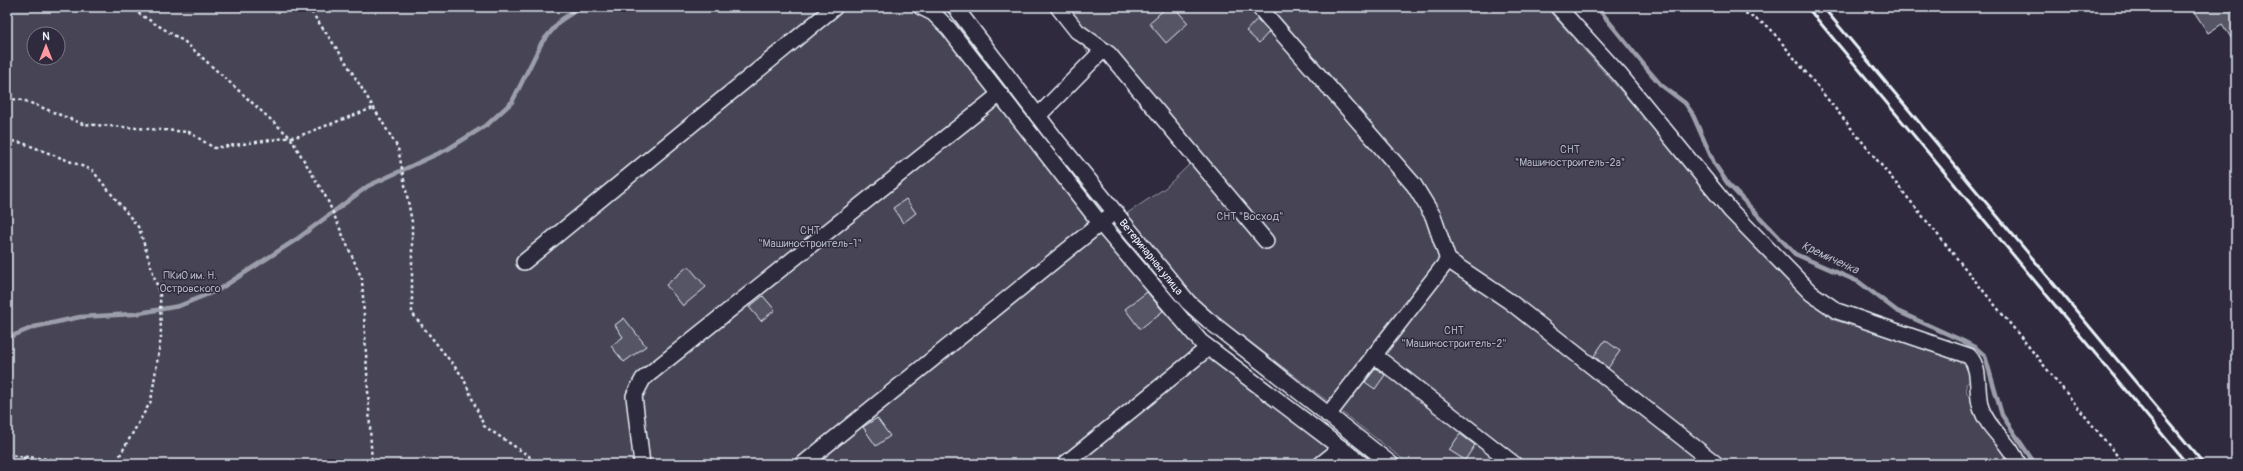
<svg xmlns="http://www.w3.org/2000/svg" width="2243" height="471" viewBox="0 0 2243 471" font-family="Pangolin,sans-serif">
  <rect width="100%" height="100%" fill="#2f2a3d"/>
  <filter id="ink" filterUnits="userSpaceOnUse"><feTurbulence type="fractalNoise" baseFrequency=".025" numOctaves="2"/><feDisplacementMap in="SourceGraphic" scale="8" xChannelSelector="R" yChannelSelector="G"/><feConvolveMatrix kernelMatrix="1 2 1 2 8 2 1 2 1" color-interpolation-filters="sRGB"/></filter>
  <g filter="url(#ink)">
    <g fill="#464455" stroke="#979aa6" fill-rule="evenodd">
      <path d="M7 7H938L942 10 1107 222 1206 339 1373 464H7ZM34 34H58V58H34Z"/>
      <path d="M1052 7H1546L1797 289 1834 320 1962 357 1970 367 1972 380 1966 384 1967 394 1973 399 2013 464H1409L1197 301 1126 214 1165 188 1191 163 1105 59 1098 65Z"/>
    </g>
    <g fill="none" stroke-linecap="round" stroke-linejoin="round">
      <g stroke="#9c9fab" stroke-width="4.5">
        <path d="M1597 7 1648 70 1661 85 1685 103 1692 113 1714 163 1728 184 1795 254 1859 282 1897 311 1963 341 1976 348 1985 356 2002 415 2035 464"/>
        <path d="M7 338 34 327 80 317 134 314 179 306 218 290 297 239 368 186 448 149 488 124 512 102 542 42 561 20 581 7"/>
      </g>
    </g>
    <g fill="#575565" stroke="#e8f1f8">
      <path d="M1167 7H1174L1188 23 1166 43 1149 23Z"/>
      <path d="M2191 7H2230L2236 17V45L2222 24 2208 33Z"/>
      <path d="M1257 19 1269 32 1259 43 1246 31Z"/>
      <path d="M906 199 916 213 903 223 893 208Z"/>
      <path d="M688 266 706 287 683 306 666 285Z"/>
      <path d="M1147 292 1163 311 1140 329 1125 309Z"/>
      <path d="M763 296 775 310 761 321 749 307Z"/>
      <path d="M624 318 646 346 624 362 611 346 623 337 615 325Z"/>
      <path d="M1605 340 1620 351 1608 368 1594 356Z"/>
      <path d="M1376 368 1385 375 1375 389 1365 382Z"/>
      <path d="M877 418 890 436 876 446 863 427Z"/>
      <path d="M1460 434 1475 445 1465 460 1449 450Z"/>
    </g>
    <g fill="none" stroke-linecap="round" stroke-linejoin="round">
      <defs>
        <g id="minor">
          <path d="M921 7 933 13 949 29 1100 223 1201 342 1362 464"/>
          <path d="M955 7 1057 141 1188 302 1208 320 1391 464"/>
          <path d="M1058 7 1077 31 1109 54 1266 241"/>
          <path d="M1259 7 1414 185 1433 216 1448 260"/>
          <path d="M1558 7 1619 74 1731 211 1811 293 1837 311 1969 356C1982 370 1975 390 1981 408 1988 430 2011 443 2018 464"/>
          <path d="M1038 116 1103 50"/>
          <path d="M524 262 835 7"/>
          <path d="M1374 355 1514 464"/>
          <path d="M1328 415 1448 260 1509 301 1716 464"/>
          <path d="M642 464 634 396 643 379 1000 94"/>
          <path d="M803 464 1107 218"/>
          <path d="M1065 464 1208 348"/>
          <path d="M1321 464 1341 448"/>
        </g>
      </defs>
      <use href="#minor" stroke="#e8f1f8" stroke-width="18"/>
      <g stroke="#e8f1f8" stroke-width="2.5" stroke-dasharray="3 3" stroke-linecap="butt">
        <path d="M128 7 185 42 290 137 327 199 362 279 372 464"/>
        <path d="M308 7 344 59 398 148 412 222V313L463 377 484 426 529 456 533 464"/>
        <path d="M1735 7 1769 27 2124 464"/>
        <path d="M7 99 23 100 83 124 189 132 214 148 299 136 373 108"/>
        <path d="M7 140 23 143 92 170 139 228 160 295 161 337 151 401 115 464"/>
        <path d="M7 455 99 464"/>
        <path d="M23 457 31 464"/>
      </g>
      <use href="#minor" stroke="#2f2a3d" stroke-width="15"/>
      <g stroke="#e8f1f8" stroke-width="3">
        <path d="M1807 7 2187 464"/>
        <path d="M1823 7 2204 464"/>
      </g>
    </g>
  </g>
  <g text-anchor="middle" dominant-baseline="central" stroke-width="3" stroke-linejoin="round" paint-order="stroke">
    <g font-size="11" fill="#afb4bf" stroke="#2f2a3d">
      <text x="1570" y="149">СНТ<tspan x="1570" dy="13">"Машиностроитель-2а"</tspan></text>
      <text x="1250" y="216">СНТ "Восход"</text>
      <text x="810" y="230">СНТ<tspan x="810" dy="13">"Машиностроитель-1"</tspan></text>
      <text x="190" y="275">ПКиО им. Н.<tspan x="190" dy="13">Островского</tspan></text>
      <text x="1454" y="330">СНТ<tspan x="1454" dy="13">"Машиностроитель-2"</tspan></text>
    </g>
    <g font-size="11" fill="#e8f1f8" stroke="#2f2a3d">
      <text transform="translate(1151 257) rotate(51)">Ветеринарная улица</text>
    </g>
    <g font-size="12" font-style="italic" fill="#afb4be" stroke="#2f2a3d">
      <text transform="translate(1830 258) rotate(25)">Кремиченка</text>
    </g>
  </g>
  <rect width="2243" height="471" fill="none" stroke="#2f2a3d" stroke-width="24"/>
  <rect x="12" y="12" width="2219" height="447" fill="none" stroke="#e8f1f8" stroke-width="1.5" filter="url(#ink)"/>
  <g transform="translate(46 46)"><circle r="19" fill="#2f2a3d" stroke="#797a88"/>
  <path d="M0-3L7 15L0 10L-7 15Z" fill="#ff9aa2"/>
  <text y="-6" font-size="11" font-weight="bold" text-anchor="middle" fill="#e8f1f8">N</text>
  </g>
</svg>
